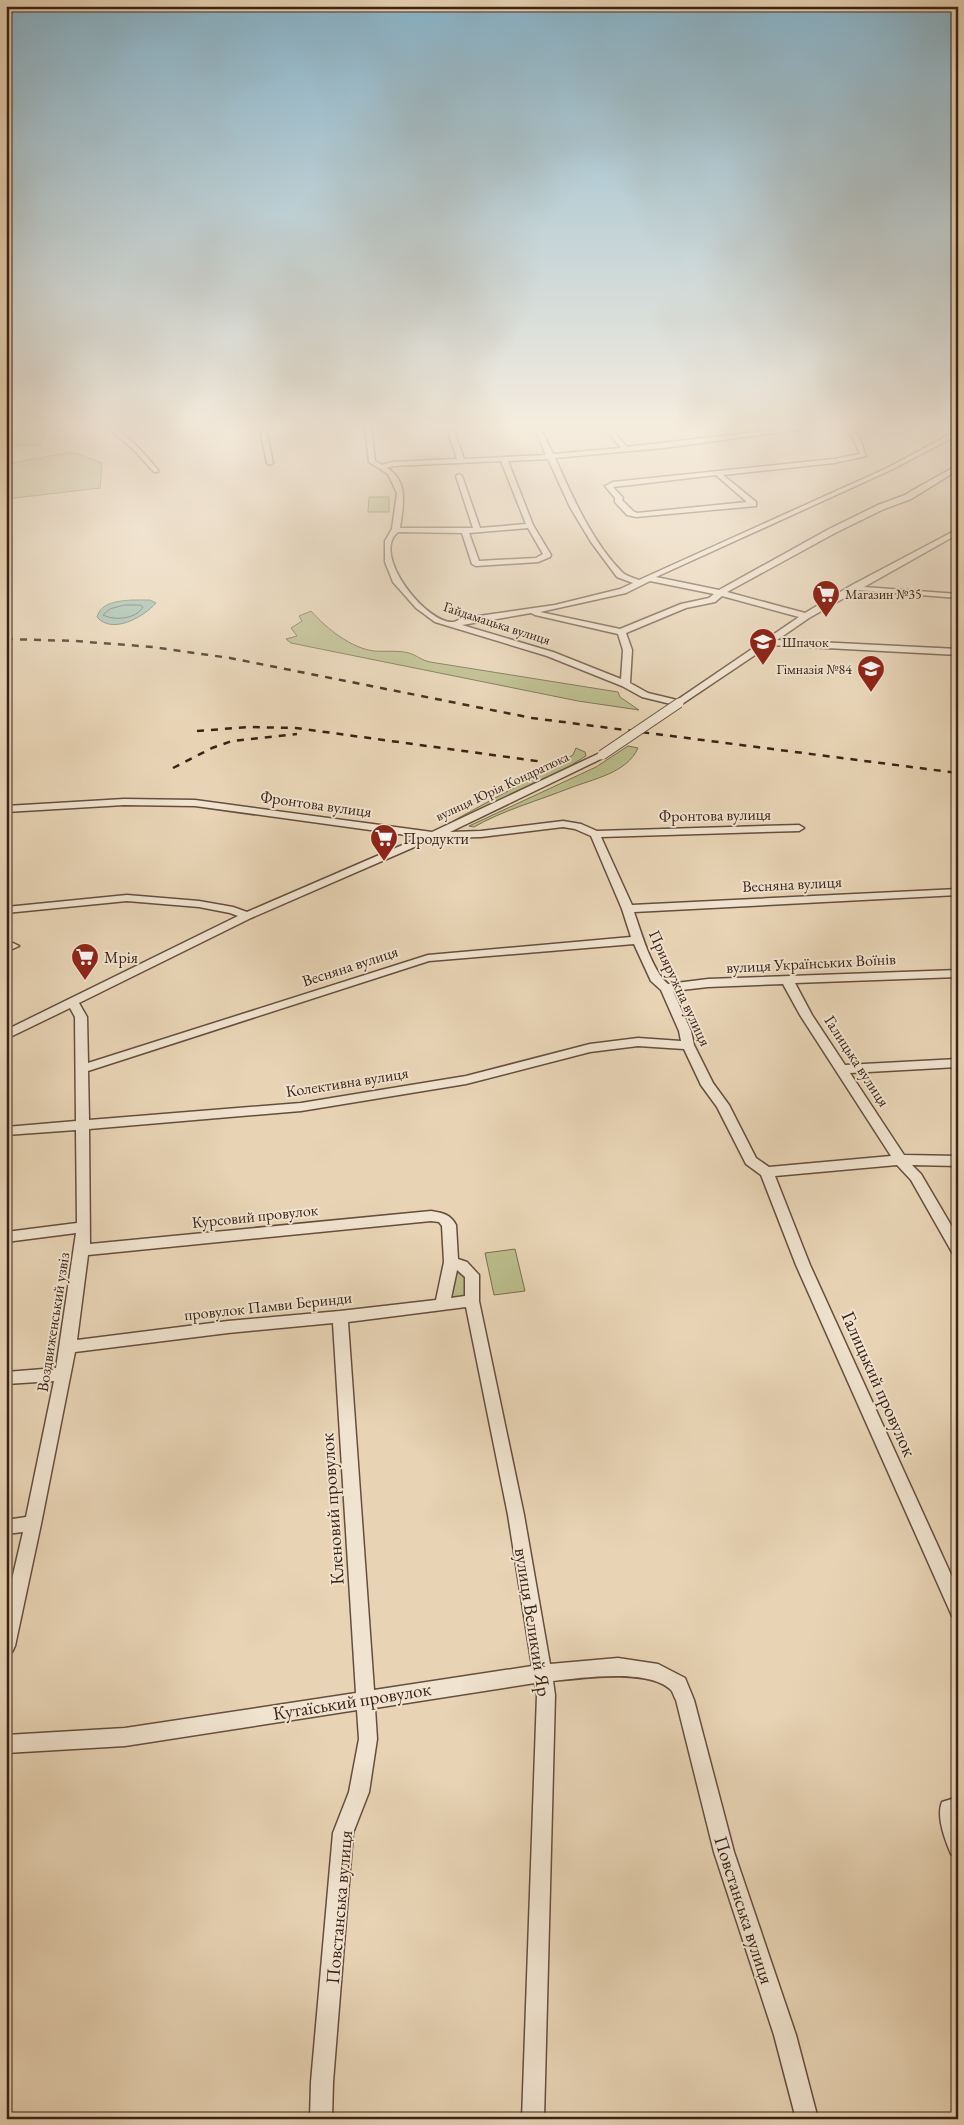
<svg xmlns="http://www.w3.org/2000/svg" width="964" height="2125" viewBox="0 0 964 2125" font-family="'EB Garamond',serif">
  <rect width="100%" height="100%" fill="#e8d4b5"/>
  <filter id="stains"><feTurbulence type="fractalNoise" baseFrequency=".004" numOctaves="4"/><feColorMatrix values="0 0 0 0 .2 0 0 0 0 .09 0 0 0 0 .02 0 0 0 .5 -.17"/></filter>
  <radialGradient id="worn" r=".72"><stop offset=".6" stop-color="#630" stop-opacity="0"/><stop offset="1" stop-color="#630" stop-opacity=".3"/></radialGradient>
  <g fill="#babc8b" stroke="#7a6f51">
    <path d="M6 425H44L47 429 41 445H24L6 449Z"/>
    <path d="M66 453H76L102 463 100 488 6 499V464Z"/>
    <path d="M369 497H389V512H368Z"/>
    <path d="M311 611C327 629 351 648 374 651 386 652 397 650 409 653 416 655 421 660 430 662L618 692 620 697 639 710 578 701 291 643 286 639 297 636 291 628 302 621 299 616Z"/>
    <path d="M628 746 638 748C627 773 593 779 570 788 540 800 501 811 474 827L469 826 596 767Z"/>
    <path d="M576 748 585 752 586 756C546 782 499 801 455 821H453L561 762 573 755Z"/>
    <path d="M515 1249 525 1291 494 1295 485 1253Z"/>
    <path d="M454 1267 466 1273V1296L459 1298 450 1296Z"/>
  </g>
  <path fill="#98b9a8" stroke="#727d6e" d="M132 600H150L156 603C144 617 112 635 97 617 101 602 119 601 132 600Z"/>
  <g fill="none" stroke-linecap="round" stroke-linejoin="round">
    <path stroke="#696e60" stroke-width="1" d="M125 605H140L143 607C136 619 115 621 103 615L110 609Z"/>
    <defs>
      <g id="minor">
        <path d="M104 425C121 425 147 457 158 470V472H154L132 448Z"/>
        <path d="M262 425H268L267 434 273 463 270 465 267 463 261 434Z"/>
        <path d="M365 425H371L375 461 382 465 392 462 457 459 446 425H452L464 459 546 455 533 425H539L553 454 621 448 602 425H608L627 447 816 425H834L663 448 555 458C572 496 592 542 622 572 626 576 634 578 639 580L887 468 958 430V435L891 470 656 577 719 590 829 529 878 505 905 495 920 486 958 465V470L911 499 884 509 835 533 727 592 805 613 852 585 958 529V534L864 587 958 594V598L858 590 809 618 777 640 958 649V655L770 645 679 706 642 697 622 686 547 656 435 622 416 608 393 582 385 562V541L392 529 397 493 388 474 369 462ZM548 459 570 507 591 542 617 577 633 583 620 589 555 605 465 618C462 618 457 621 454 622 427 625 370 554 398 532L462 533 472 564 476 566 538 562 550 557 551 555 533 525 508 461ZM501 461 526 524 480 528 462 476 459 474 456 476 473 528H400C403 507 409 481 387 468L393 466ZM528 528 543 554 536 558 479 561 469 533ZM650 581 714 594 709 598 681 604 620 629 540 612 626 593ZM722 596 799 617 677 700 648 693 630 683 632 650 626 633 686 608 715 602ZM531 613 535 615 618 634 623 650 621 679 553 652 462 625Z"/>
        <path d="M840 425H847L859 437 866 456 834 463 723 475 756 502V506L636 517 627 515 615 502V498L605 486 613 482 834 459 860 454 853 438ZM716 475 747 502 637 513 633 511 622 500 623 498 613 487Z"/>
        <path d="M602 752 605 753V757L450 832 481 831 563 821 581 824 597 831 799 825 804 828 799 831 601 837 632 905 958 889V895L634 912C641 932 652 971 668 984L708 979 958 970V977L795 983 812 1015 845 1065 958 1059V1067L850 1073 904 1155 958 1156V1166L912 1165 921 1174 958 1237V1255L953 1254 911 1180 897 1165 775 1176 810 1265 958 1590V1618L952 1616 796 1265 761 1175 746 1164 717 1107 701 1085 684 1049 638 1046 590 1052 466 1084 301 1111 89 1129 90 1244 431 1211C443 1213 450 1214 456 1225L458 1259 467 1262 479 1275V1301L524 1515 550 1664 618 1658 658 1664 685 1678 694 1700 734 1852 796 2035 818 2119H796L774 2035 714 1852 676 1700C674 1697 673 1692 671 1690 648 1668 582 1678 553 1681L555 1695 544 2119H522L537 1695 535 1683 375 1708 377 1739 369 1792 353 1833 333 2082 332 2119H310L311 2082 333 1833 349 1792 359 1739 357 1710 125 1746 6 1753V1735L125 1728 356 1693 333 1323 228 1333 75 1352 41 1524 15 1646 12 1652 6 1654V1605L23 1532 6 1534V1520L26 1517 54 1381 6 1384V1372L56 1368 76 1233 6 1242V1232L77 1223 76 1130 6 1135V1127L76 1121 75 1017 70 1008 6 1039V1030L238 916 230 913 199 907 127 901 6 913V907L127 895 199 901 233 907 247 912 421 837 195 806 124 805 6 812V806L124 799 195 800 432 832ZM563 827 575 829 591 836 622 909 631 937 428 955 88 1063 87 1017 79 1003 251 918 435 838 481 837ZM634 944 651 981 661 990 679 1031 681 1041 638 1038 590 1044 466 1076 301 1103 89 1120 88 1071 429 961ZM783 984 800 1015 891 1156 769 1167 756 1158 729 1105 713 1083 694 1045 691 1031 673 991 708 987ZM431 1221 439 1222 442 1226 444 1262 436 1300 340 1311 228 1321 77 1340 88 1255ZM457 1270 465 1277V1296L451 1298ZM466 1307 508 1515 532 1666 374 1690 348 1322Z"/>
        <path d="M13 943 19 946 6 952V945Z"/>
        <path d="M958 1797V1857L951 1854C945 1840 936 1816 942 1802Z"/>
      </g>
    </defs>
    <use href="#minor" stroke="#664e3e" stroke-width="3"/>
    <use href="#minor" fill="#f0e3cf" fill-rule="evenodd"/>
    <g stroke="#3a2217" stroke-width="2.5" stroke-dasharray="7 7" stroke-linecap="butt">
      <path d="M6 639 75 641 153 647 230 658 532 718 958 773"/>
      <path d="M197 731 249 727 296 728 544 762"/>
      <path d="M173 768 212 748 232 741 297 734"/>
    </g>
    <defs>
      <path id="minor-bridge" d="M602 755 679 703"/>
    </defs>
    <use href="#minor-bridge" stroke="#664e3e" stroke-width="11" stroke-linecap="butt"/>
    <use href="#minor-bridge" stroke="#f0e3cf" stroke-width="9"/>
  </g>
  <linearGradient id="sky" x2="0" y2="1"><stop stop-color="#88b6ce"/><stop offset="0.59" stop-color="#f5ecde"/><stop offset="1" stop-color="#f5ecde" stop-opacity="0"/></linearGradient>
  <rect width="964" height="722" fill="url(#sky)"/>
  <defs>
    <symbol id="supermarket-pin" viewBox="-11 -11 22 30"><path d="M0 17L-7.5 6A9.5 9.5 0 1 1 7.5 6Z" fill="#8f2418" stroke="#f0e3cf"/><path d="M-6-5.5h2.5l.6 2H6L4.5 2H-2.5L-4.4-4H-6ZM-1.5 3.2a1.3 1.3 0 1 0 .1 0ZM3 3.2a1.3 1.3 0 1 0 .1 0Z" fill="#fff"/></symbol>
    <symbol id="school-pin" viewBox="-11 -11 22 30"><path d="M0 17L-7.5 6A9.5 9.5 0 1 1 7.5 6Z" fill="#8f2418" stroke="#f0e3cf"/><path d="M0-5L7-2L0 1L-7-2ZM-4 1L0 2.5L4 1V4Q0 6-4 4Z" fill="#fff"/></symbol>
  </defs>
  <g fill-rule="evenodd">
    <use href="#supermarket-pin" x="810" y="578" width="32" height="43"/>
    <use href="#school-pin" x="747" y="626" width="32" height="43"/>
    <use href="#school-pin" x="855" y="653" width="32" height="43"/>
    <use href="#supermarket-pin" x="368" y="822" width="32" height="43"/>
    <use href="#supermarket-pin" x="69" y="941" width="32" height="43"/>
  </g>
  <g text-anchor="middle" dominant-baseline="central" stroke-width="4" stroke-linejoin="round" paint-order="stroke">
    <g font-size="14" fill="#3a2217" stroke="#f0e3cf" text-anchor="start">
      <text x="845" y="594">Магазин №35</text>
      <text x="782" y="642">Шпачок</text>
      <text x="852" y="669" text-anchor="end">Гімназія №84</text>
    </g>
    <g font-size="14" fill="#3a2217" stroke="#f0e3cf">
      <text transform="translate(497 623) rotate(18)">Гайдамацька вулиця</text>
      <text transform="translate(502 786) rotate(-25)">вулиця Юрія Кондратюка</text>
    </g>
    <g font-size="16" fill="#3a2217" stroke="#f0e3cf">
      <text transform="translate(316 804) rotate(8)">Фронтова вулиця</text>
      <text transform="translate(715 815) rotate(-1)">Фронтова вулиця</text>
      <text transform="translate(792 884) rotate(-3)">Весняна вулиця</text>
      <text transform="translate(811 963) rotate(-3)">вулиця Українських Воїнів</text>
      <text transform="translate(350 966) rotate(-18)">Весняна вулиця</text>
      <text transform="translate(680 988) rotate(65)">Прияружна вулиця</text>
      <text transform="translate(857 1061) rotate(57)">Галицька вулиця</text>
      <text transform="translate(347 1082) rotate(-9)">Колективна вулиця</text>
      <text transform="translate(255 1216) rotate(-6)">Курсовий провулок</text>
      <text transform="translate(268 1306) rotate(-6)">провулок Памви Беринди</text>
      <text transform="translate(53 1322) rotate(-81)">Воздвиженський узвіз</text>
    </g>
    <g font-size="16" fill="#3a2217" stroke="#f0e3cf" text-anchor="start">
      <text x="403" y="838">Продукти</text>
      <text x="104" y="957">Мрія</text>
    </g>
    <g font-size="19" fill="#3a2217" stroke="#f0e3cf">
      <text transform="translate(879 1384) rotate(66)">Галицький провулок</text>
      <text transform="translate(332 1509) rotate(-94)">Кленовий провулок</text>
      <text transform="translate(533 1622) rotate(81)">вулиця Великий Яр</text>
      <text transform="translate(352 1701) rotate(-9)">Кутаїський провулок</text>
      <text transform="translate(339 1907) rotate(-85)">Повстанська вулиця</text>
      <text transform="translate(744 1910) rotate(72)">Повстанська вулиця</text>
    </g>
  </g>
  <rect width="964" height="2125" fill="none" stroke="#e8d4b5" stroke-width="25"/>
  <rect x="8" y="8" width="949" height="2110" fill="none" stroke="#3a2217" stroke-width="2.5"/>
  <rect x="12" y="12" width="939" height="2100" fill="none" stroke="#3a2217"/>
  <rect width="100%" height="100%" filter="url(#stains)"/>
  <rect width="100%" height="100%" fill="url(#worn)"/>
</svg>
